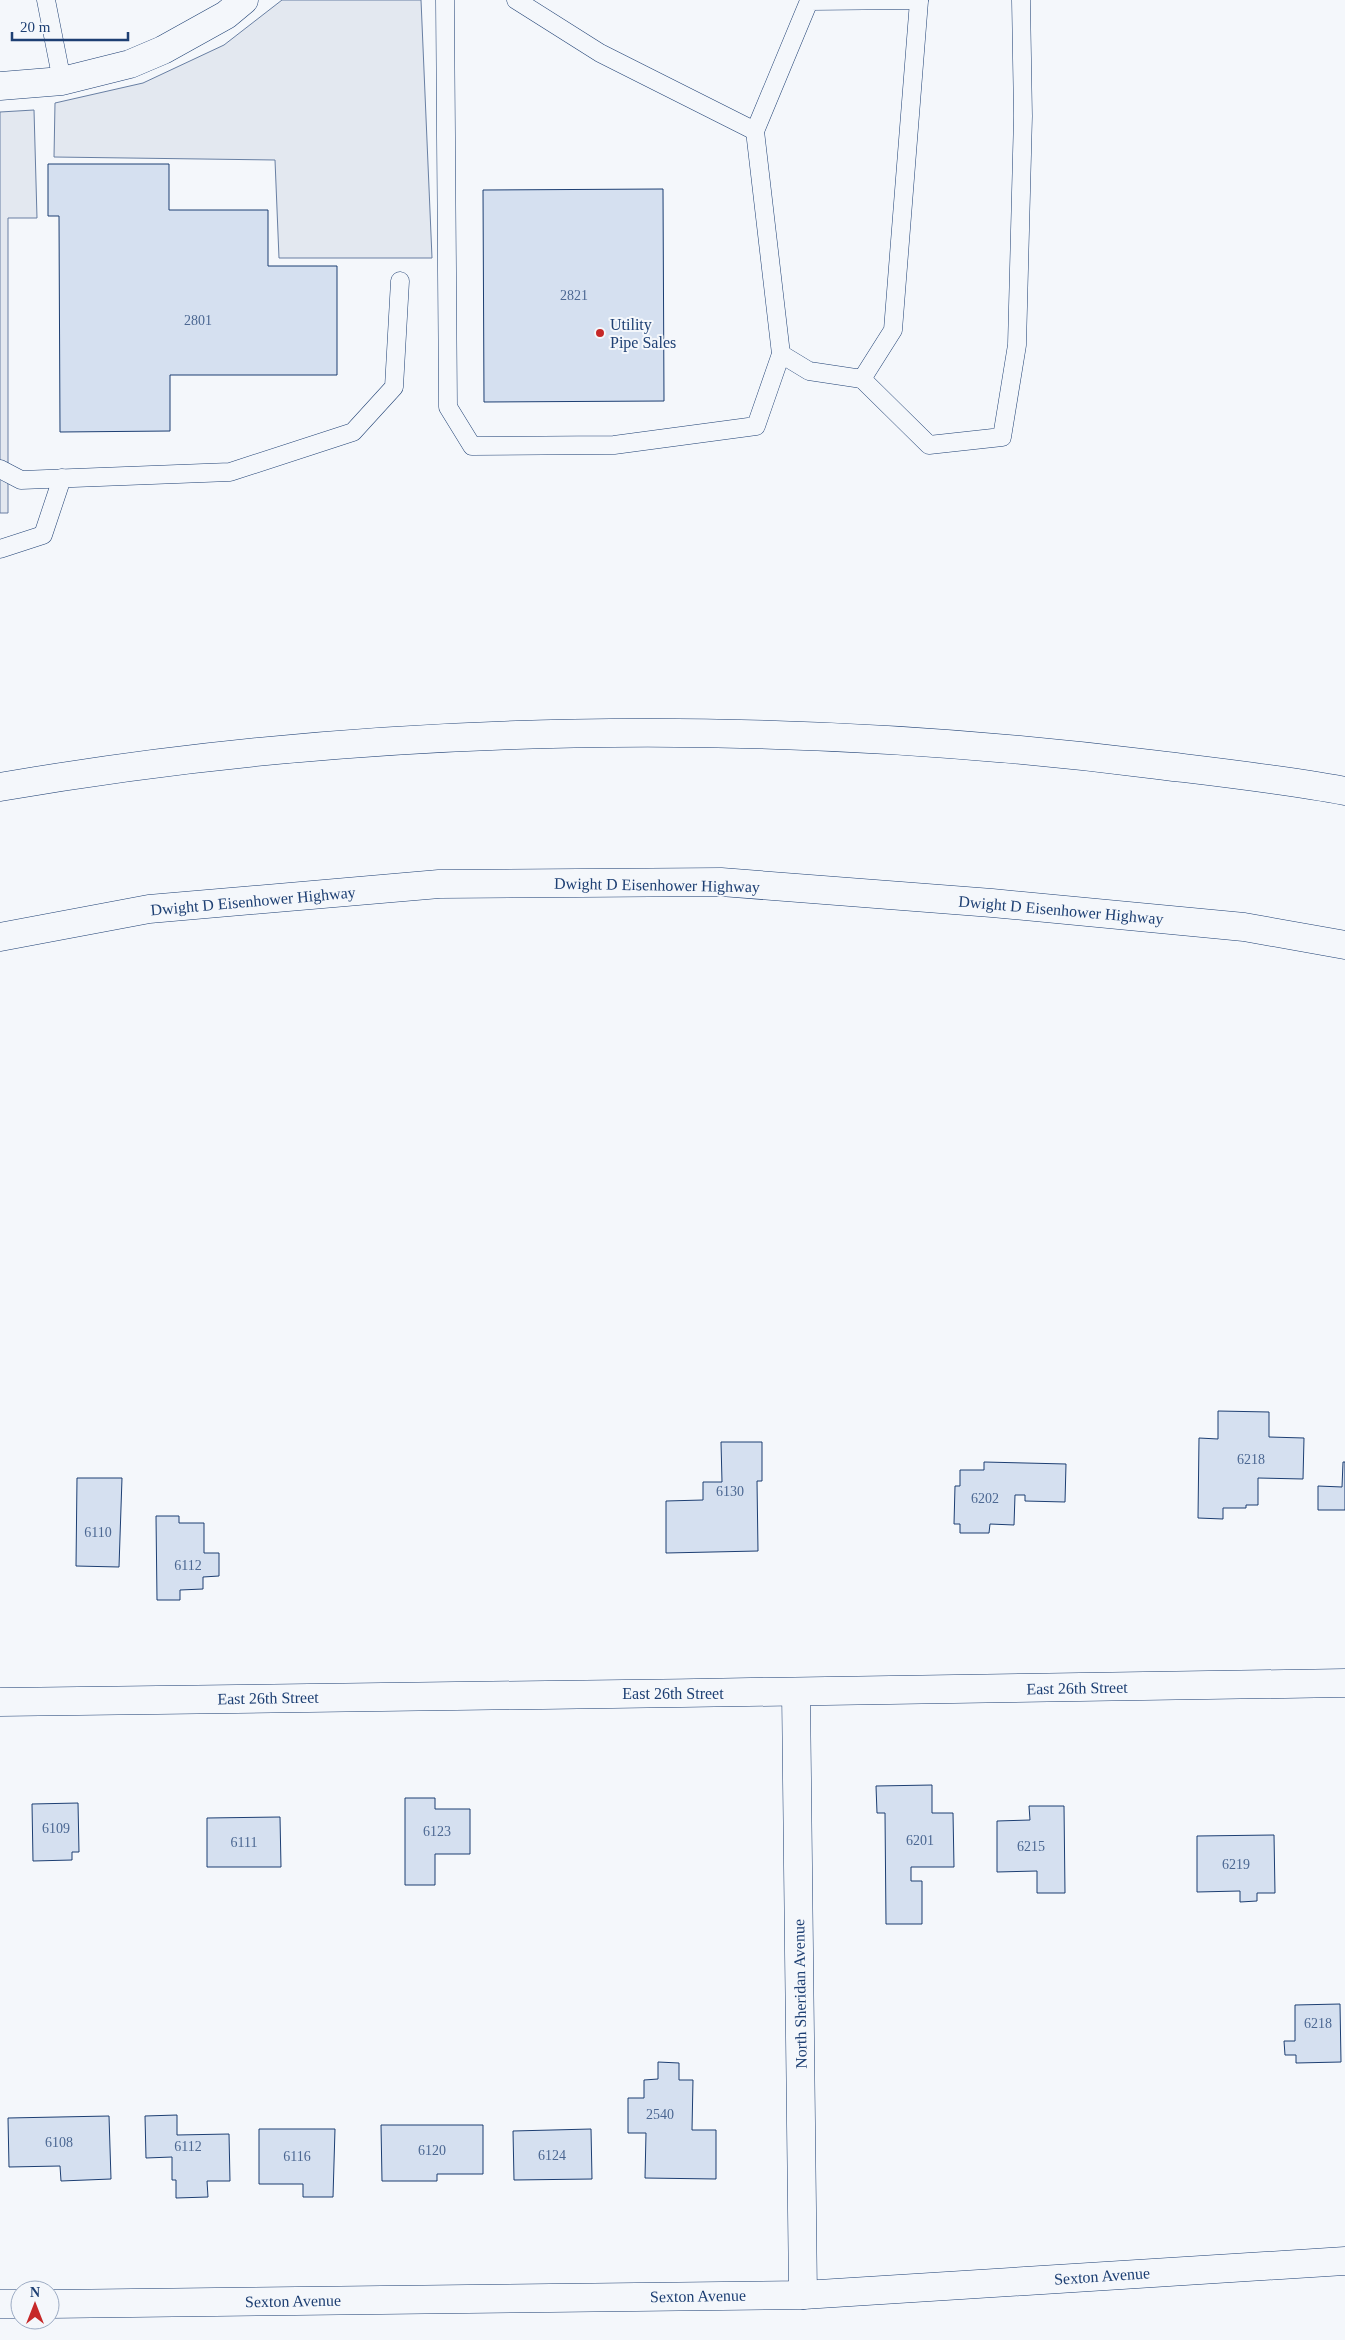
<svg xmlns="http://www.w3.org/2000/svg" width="1345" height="2340" viewBox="0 0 1345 2340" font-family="'Times New Roman',serif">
  <rect width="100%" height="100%" fill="#f4f7fb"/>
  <g fill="#e3e8f0" stroke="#687fa3">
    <path d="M282 0H421L432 258H279L275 160 54 157 55 103 143 83 224 45Z"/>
    <path d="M34 110 37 218H8V513H0V112Z"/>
  </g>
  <g fill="#d5e0f0" stroke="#1d3f73">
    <path d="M48 164H169V210H268V266H337V375H170V431L60 432 59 216H48Z"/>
    <path d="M663 189 664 401 484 402 483 190Z"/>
    <path d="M1218 1411 1269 1412V1437L1304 1438 1303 1479 1258 1478V1505H1246V1508H1223V1519L1198 1518 1199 1438 1218 1439Z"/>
    <path d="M721 1442H762V1481H757L758 1551 666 1553V1501L703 1500V1482H722Z"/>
    <path d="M984 1462 1066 1464 1065 1502 1025 1501V1495H1015L1014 1525 990 1524 989 1533H960V1524H954L955 1486H960V1470H984Z"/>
    <path d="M1343 1462H1345V1510H1318V1486L1342 1487Z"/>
    <path d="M77 1478H122L119 1567 76 1566Z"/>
    <path d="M156 1516H179V1523H204V1553H219V1576L203 1577V1589L180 1590V1600H157Z"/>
    <path d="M932 1785V1813H953L954 1867H911V1881H922V1924H886L885 1813H877L876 1786Z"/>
    <path d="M405 1798H435V1809H470V1854H435V1885H405Z"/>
    <path d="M78 1803 79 1852H72V1860L33 1861 32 1804Z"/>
    <path d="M1029 1806H1064L1065 1893H1037V1871L997 1872V1821L1030 1820Z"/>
    <path d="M280 1817 281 1867H207V1818Z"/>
    <path d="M1274 1835 1275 1893H1257V1901L1240 1902V1891L1197 1892V1836Z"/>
    <path d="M1340 2004 1341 2062 1296 2063V2055H1285L1284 2041H1295V2005Z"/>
    <path d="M658 2062 679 2063V2080H693L692 2130H716V2179L645 2178 646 2133H628V2098H644V2080L658 2079Z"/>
    <path d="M177 2115V2135L229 2134 230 2181H207L208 2197 176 2198V2180H172V2157L146 2158 145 2116Z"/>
    <path d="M109 2116 111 2179 61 2181 60 2166 9 2167 8 2118Z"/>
    <path d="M381 2125H483V2174H437V2181H382Z"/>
    <path d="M259 2129H335L333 2197H303V2184H259Z"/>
    <path d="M591 2129 592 2179 514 2180 513 2131Z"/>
  </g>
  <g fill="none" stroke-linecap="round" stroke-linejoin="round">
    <defs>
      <g id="lane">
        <path d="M46 0 62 81"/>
        <path d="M445 0 448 407 472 446 614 445 756 426 781 354 755 131"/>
        <path d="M516 0 600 53 755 131 809 1 919 0"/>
        <path d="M781 354 809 371 862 379 893 330 919 1"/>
        <path d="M862 379 929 445 1002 437 1017 345 1023 116 1021 0"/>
        <path d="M0 469 21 480 230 472 353 432 394 387 400 281"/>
        <path d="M0 549 43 535 62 478"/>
      </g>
      <g id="street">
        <path d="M0 86 62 81 130 64 163 50 226 15 244 0"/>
        <path d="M796 1693 803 2295"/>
        <path d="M0 1702C448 1696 897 1691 1345 1683"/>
        <path d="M0 2304H20"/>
        <path d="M50 2304 803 2295 1345 2261"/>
      </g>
      <g id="highway">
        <path d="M0 787C374 722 773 717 1150 764 1215 772 1281 779 1345 791"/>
        <path d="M0 937 149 909 439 884 721 882 992 903 1244 927 1345 945"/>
      </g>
    </defs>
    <use href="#lane" stroke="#1d3f73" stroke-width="19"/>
    <use href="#street" stroke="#1d3f73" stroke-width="29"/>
    <use href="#highway" stroke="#1d3f73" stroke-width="29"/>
    <use href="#lane" stroke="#f4f7fb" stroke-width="18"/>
    <use href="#street" stroke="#f4f7fb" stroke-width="28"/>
    <use href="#highway" stroke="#f4f7fb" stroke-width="28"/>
  </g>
  <circle fill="#c62828" stroke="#f4f7fb" stroke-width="2" cx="600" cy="333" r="5"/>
  <g text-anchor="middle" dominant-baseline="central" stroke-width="4" stroke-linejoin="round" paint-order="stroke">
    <g font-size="14" fill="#4b6792">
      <text x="574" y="295">2821</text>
      <text x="198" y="320">2801</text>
      <text x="1251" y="1459">6218</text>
      <text x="730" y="1491">6130</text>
      <text x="985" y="1498">6202</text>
      <text x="98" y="1532">6110</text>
      <text x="188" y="1565">6112</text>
      <text x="56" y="1828">6109</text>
      <text x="437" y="1831">6123</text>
      <text x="920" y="1840">6201</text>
      <text x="244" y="1842">6111</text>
      <text x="1031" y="1846">6215</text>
      <text x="1236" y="1864">6219</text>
      <text x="1318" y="2023">6218</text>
      <text x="660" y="2114">2540</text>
      <text x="59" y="2142">6108</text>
      <text x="188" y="2146">6112</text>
      <text x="432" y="2150">6120</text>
      <text x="552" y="2155">6124</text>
      <text x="297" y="2156">6116</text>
    </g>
    <g font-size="16" fill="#1d3f73" stroke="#f4f7fb" text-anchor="start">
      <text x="610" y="324">Utility<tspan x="610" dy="18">Pipe Sales</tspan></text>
    </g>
    <g font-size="16" fill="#1d3f73" stroke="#f4f7fb">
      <text transform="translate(657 885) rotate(1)">Dwight D Eisenhower Highway</text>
      <text transform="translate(253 901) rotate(-5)">Dwight D Eisenhower Highway</text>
      <text transform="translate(1061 910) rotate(5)">Dwight D Eisenhower Highway</text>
      <text transform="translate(1077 1688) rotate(-1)">East 26th Street</text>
      <text x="673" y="1693">East 26th Street</text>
      <text transform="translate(268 1698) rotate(-1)">East 26th Street</text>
      <text transform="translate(800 1994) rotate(-91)">North Sheridan Avenue</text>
      <text transform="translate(1102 2276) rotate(-4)">Sexton Avenue</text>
      <text transform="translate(698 2296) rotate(-1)">Sexton Avenue</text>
      <text transform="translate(293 2301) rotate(-1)">Sexton Avenue</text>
    </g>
  </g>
  <g transform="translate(35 2305)"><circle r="24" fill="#f4f7fb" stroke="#9eadc5"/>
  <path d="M0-4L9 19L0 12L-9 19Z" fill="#c62828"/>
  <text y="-8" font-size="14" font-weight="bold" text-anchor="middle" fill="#1d3f73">N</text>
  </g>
  <path d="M12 32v8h116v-8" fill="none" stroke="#1d3f73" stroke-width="2.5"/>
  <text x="20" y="32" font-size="15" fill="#1d3f73" stroke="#f4f7fb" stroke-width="4" paint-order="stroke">20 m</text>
</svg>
